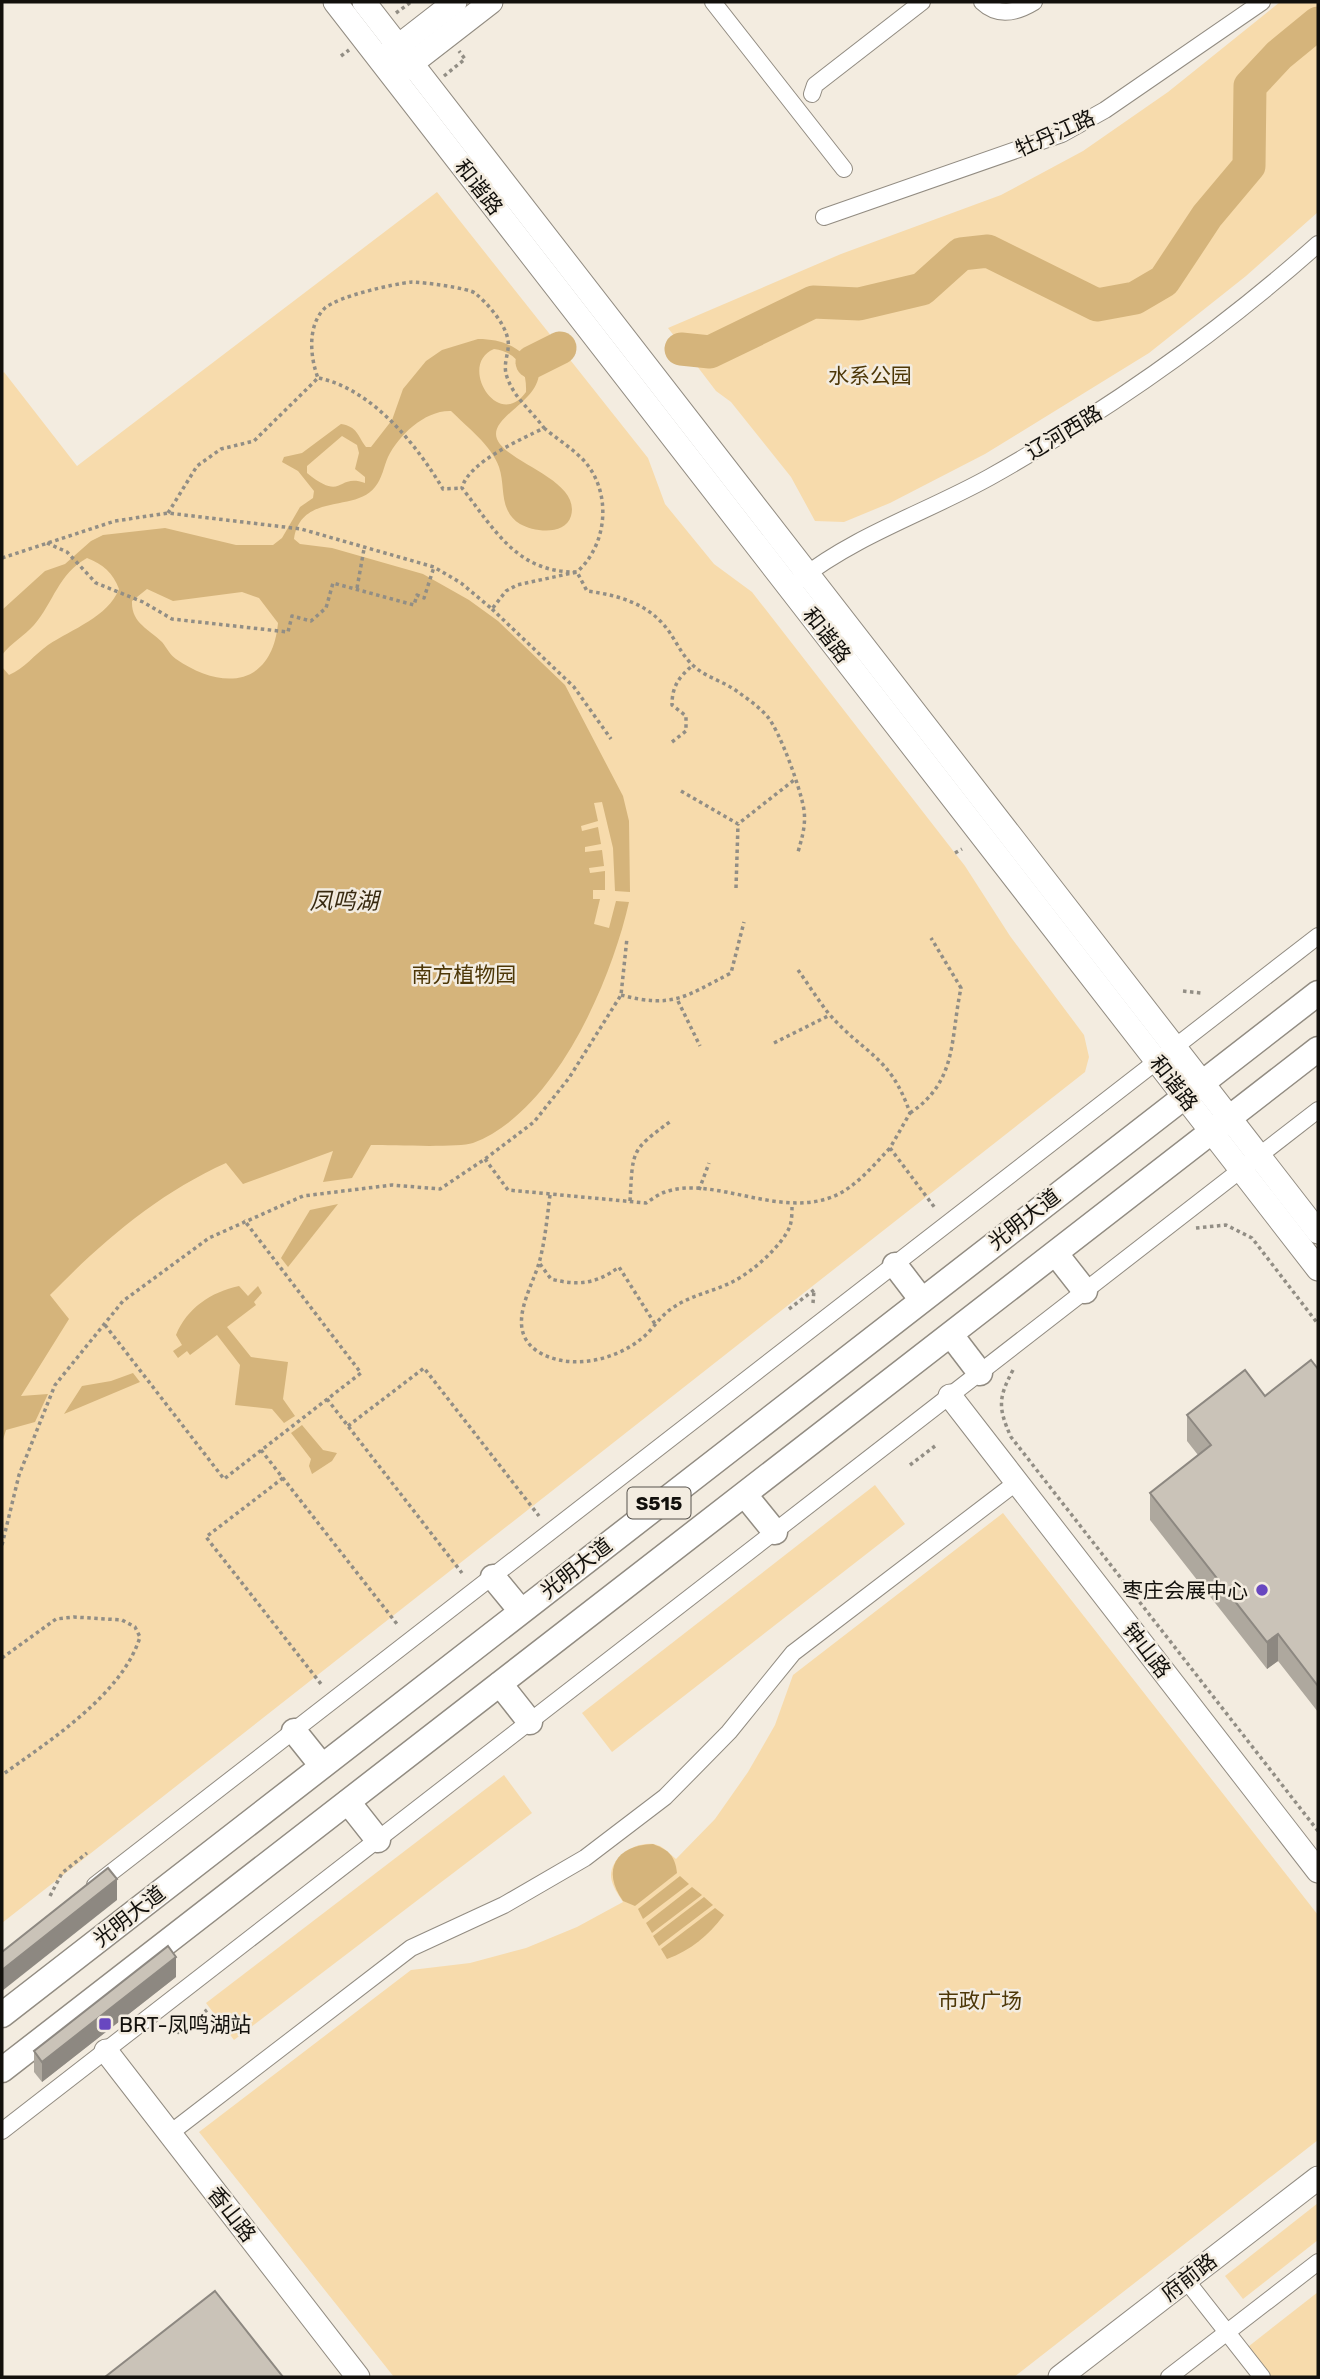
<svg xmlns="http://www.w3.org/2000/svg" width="1320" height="2379" viewBox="0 0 1320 2379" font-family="Rubik,'Noto Sans SC',sans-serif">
  <rect width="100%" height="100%" fill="#f3ece0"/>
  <g fill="#f7dbac">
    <path d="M1280 2H1318V212L1246 276 1149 353 985 454 890 503 844 522 815 521 791 477 731 402 716 391 668 328 841 254 1001 195 1083 151 1168 92Z"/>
    <path d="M437 192 648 458 665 504 714 564 752 592 965 866 1010 936 1084 1035 1089 1057 1085 1072 2 1923V374L4 372 77 466Z"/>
    <path d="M875 1485 905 1524 612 1752 582 1713Z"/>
    <path d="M1003 1513 1318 1915V2140L1014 2377H394L199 2132 411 1970 470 1963 526 1948 577 1927 623 1902C618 1894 612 1886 611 1877 610 1857 635 1841 654 1844 663 1846 669 1853 676 1859L715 1819 748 1772 775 1725 793 1675Z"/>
    <path d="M504 1775 532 1813 234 2040 206 2003Z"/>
    <path d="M1318 2203V2240L1243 2299 1225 2276Z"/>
    <path d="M1318 2292V2377H1265L1244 2350Z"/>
  </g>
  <g fill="#d5b47b" fill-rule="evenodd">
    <path d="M478 339C506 339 522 349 539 371 540 400 496 414 496 434 496 461 582 477 571 516 565 536 534 532 520 524 498 510 506 487 499 467 492 446 466 426 451 411 425 410 399 435 388 457 384 466 382 479 375 487 355 513 301 492 294 539L300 544 332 548 423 574 469 600 498 621 565 685 623 796 629 821 630 892 615 891 613 848 602 802 594 803 598 821 581 826 582 831 598 827 601 844 585 847V852L602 850 604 866 589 868 590 873 605 871V890H593V899H600L594 924 609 928 616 901 629 902C611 982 555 1112 473 1143 457 1148 392 1145 371 1145L352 1178 323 1182 333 1151 243 1184 226 1163C157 1194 102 1242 50 1295L69 1319 21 1396 48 1394 35 1422 6 1430 2 1443V667L9 675C24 669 35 654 48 645 72 629 108 617 119 589 113 573 103 564 87 558 58 574 54 602 34 625 24 636 11 643 2 655V610L45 571 65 564 91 541 103 535 165 528 236 545H273L282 538 300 507 313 498 314 491 298 471 282 462 284 457 302 453 341 424C358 427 357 435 366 447H371L392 420 403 389 426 361 442 350ZM494 349C518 352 527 370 526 392 498 432 457 364 494 349ZM342 436 357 445 359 453 355 469 365 477V483C336 473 344 503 307 473V466ZM147 589 173 601 242 592 259 598 278 623C272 687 222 691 176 659 170 655 167 648 162 642 149 629 131 623 132 601Z"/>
    <path d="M338 1204 288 1267 281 1258 310 1210Z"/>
    <path d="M239 1286 248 1296 258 1286 262 1293 254 1302 256 1305 227 1327 251 1357 288 1362 283 1399 295 1416 284 1423 272 1409 235 1405 240 1365 217 1335 190 1355 187 1351 178 1358 173 1351 182 1345 176 1335C187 1308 211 1292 239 1286Z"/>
    <path d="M133 1373 140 1382 64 1414 82 1386 111 1381Z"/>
    <path d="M302 1425 323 1450 337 1453 332 1461 312 1474 309 1466 311 1459 291 1433Z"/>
    <path d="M653 1844C669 1850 675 1856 677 1873L635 1906 623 1901C601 1870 616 1845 653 1844Z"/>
    <path d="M680 1876 689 1884 643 1919 638 1909Z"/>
    <path d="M692 1887 702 1895 652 1933 646 1923Z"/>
    <path d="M704 1897 713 1905 659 1946 653 1936Z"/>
    <path d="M715 1908 724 1915C708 1936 691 1950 667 1959L661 1949Z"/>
  </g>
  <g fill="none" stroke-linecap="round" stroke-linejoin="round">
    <g stroke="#d5b47b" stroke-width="33">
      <path d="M681 349 710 352 813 302 859 304 922 289 961 254 988 251 1097 305 1135 298 1164 281 1207 216 1249 166 1250 86 1279 55 1318 23"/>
      <path d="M532 362 560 348"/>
    </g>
    <defs>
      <g id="street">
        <path d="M713 2 844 169"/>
        <path d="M982 2C998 17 1016 13 1034 2"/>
        <path d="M812 94 815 85 922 2"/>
        <path d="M824 217 1062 134 1105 110 1262 2"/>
        <path d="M799 580C856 535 927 512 990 477 1107 411 1218 333 1318 244"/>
        <path d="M95 1885 1318 936"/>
        <path d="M2 2131 1318 1110"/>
        <path d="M169 2134 411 1948 504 1905 585 1858 665 1797 729 1732 793 1653 1017 1482"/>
        <path d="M1186 2280 1262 2377"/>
        <path d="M1169 2377 1318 2262"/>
      </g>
      <g id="secondary">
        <path d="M335 2 1318 1269"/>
        <path d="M364 2 1318 1232"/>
        <path d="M388 54 455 2"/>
        <path d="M402 71 491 2"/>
        <path d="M950 1396 1318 1871"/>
        <path d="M106 2051 358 2377"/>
        <path d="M1060 2377 1318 2178"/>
      </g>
      <g id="primary">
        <path d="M1056 1254 1085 1291"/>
        <path d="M895 1265 921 1299"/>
        <path d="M951 1335 980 1373"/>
        <path d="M745 1495 775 1532"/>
        <path d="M493 1577 521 1611"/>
        <path d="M500 1684 530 1722"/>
        <path d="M294 1731 322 1766"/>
        <path d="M348 1802 378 1840"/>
        <path d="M2 2015 1318 993"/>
        <path d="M2 2070 1318 1049"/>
      </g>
    </defs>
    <use href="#street" stroke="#928c82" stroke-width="18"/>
    <use href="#secondary" stroke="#928c82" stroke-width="25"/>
    <use href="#primary" stroke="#928c82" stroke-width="27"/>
    <g stroke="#928e85" stroke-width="3.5" stroke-dasharray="3.5 3.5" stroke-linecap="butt">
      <path d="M396 13 411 2"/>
      <path d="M341 56 349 50"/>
      <path d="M444 76 465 59 459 51"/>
      <path d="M319 378C373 390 416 444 443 489L462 488"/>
      <path d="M544 428C557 439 575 450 586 463 612 495 607 545 577 572 517 573 495 530 462 488 468 462 522 439 544 428Z"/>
      <path d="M168 513 197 466 221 449 254 441 318 378C310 357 307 325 325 308 339 296 393 284 412 282 422 282 468 288 475 293 488 304 505 323 508 340 510 353 502 363 507 377 514 398 531 410 544 428"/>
      <path d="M47 543 67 552 96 583 143 602 172 619 288 632 292 616 311 621 326 608 333 583 414 605 417 595 424 598 434 567"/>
      <path d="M2 558 115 521 168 513 301 529 434 567 461 583 492 609 506 591 517 585 577 572 587 591C616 595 644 602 664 625 676 639 681 656 696 668 708 678 725 682 738 692 748 699 759 707 767 716 780 731 801 790 804 810 806 825 802 838 798 852"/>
      <path d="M357 588 364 549"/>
      <path d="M492 609 574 687 611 739"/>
      <path d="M672 742 686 731V716L672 705C672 686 679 677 693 665"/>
      <path d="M681 791 738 824 794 780"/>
      <path d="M955 853 962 849"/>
      <path d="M736 888 738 824"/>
      <path d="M798 970C808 984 818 1000 829 1014 865 1055 890 1055 910 1113L890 1148 935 1208"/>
      <path d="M1183 991 1201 993"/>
      <path d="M621 995C673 1009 686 996 731 973L744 922"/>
      <path d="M678 1001 700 1046"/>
      <path d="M774 1043 830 1015"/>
      <path d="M910 1113C958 1081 950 1039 961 988L931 938"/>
      <path d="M485 1159 508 1190 646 1203C652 1199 659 1194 665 1192 712 1175 777 1218 832 1197 855 1188 873 1166 890 1148"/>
      <path d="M699 1190 709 1163"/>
      <path d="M550 1195C547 1218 545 1242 539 1263 531 1290 505 1329 537 1351 568 1371 614 1361 641 1339 652 1331 659 1317 671 1309 690 1295 713 1292 734 1281 752 1272 783 1245 790 1226 792 1220 792 1211 792 1205"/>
      <path d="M630 1201C633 1150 630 1151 671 1121"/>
      <path d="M1196 1228 1226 1225 1252 1238 1318 1324"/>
      <path d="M540 1264 551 1279C578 1286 596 1284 619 1267L655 1324"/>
      <path d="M813 1303 814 1290"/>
      <path d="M789 1309 814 1290"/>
      <path d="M105 1325 224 1479 361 1373 244 1220"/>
      <path d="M1013 1370C998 1398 998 1408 1011 1437L1318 1831"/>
      <path d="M327 1399 462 1573"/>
      <path d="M348 1426 424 1368 539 1516"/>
      <path d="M261 1450 397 1624"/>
      <path d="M910 1465 935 1446"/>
      <path d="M283 1478 206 1537 321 1684"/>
      <path d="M2 1545 19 1475 55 1385 123 1301 209 1238 303 1196 392 1185 440 1189 485 1159 534 1122 569 1078 621 995 627 938"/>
      <path d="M2 1658 56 1619 74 1617 122 1620 135 1627 140 1637C122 1695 49 1741 2 1775"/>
      <path d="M50 1896 62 1873 87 1853"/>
      <path d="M177 2033 207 2010"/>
    </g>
    <use href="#street" stroke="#fff" stroke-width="16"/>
    <use href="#secondary" stroke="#fff" stroke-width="23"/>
    <use href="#primary" stroke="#fff" stroke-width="24"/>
  </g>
  <g fill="#aea89e">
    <path d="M1318 1369V1712L1278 1661 1267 1669 1150 1520V1493L1198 1455 1187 1441V1415L1265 1396Z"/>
    <path d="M176 1977 42 2082 34 2072V2051Z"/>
  </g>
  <g fill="#8d8881">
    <path d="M1278 1634V1661L1267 1669V1642Z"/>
    <path d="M117 1879V1900L2 1991V1970Z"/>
    <path d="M176 1957V1977L42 2082V2062Z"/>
  </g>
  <g fill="#cac3b8" stroke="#8d8881" stroke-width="2">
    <path d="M1311 1360 1318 1369V1686L1278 1634 1267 1642 1150 1493 1211 1445 1187 1415 1245 1370 1265 1396Z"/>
    <path d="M108 1868 117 1879 2 1970V1952Z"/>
    <path d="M168 1946 176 1957 42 2062 34 2051Z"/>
    <path d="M215 2291 283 2377H105Z"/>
  </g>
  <g fill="#6847c0" stroke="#f3ece0" stroke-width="2.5">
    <circle cx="1262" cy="1590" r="7"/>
    <rect x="98" y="2017" width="14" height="14" rx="3.5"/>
  </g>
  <g text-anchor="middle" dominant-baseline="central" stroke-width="5" stroke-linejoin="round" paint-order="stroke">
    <rect fill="#f3ece0" stroke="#56524c" stroke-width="2" x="627.5" y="1487.5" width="63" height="31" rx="5"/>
    <g font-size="19" font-weight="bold" fill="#12100c">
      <text x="659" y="1503">S515</text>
    </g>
    <g font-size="21" fill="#12100c" stroke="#f3ece0">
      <text transform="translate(1055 133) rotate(-24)">牡丹江路</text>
      <text transform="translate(479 187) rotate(52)">和谐路</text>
      <text transform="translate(1064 432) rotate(-31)">辽河西路</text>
      <text transform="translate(827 635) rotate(52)">和谐路</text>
      <text transform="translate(1174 1083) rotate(52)">和谐路</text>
      <text transform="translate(1024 1219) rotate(-38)">光明大道</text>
      <text transform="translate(576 1568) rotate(-38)">光明大道</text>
      <text transform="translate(1147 1650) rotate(52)">钟山路</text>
      <text transform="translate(129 1916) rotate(-38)">光明大道</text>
      <text transform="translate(232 2214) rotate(52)">香山路</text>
      <text transform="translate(1189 2277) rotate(-38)">府前路</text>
    </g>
    <g font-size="21" fill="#4d3707" stroke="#f3ece0">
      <text x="870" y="375">水系公园</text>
      <text x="464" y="974">南方植物园</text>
      <text x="980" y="2000">市政广场</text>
    </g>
    <g font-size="21" fill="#12100c" stroke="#f3ece0" text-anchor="end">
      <text x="1248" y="1590">枣庄会展中心</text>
      <text x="119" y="2024" text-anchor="start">BRT-凤鸣湖站</text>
    </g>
    <g font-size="23" font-style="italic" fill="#382a10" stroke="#f3ece0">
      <text x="344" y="901">凤鸣湖</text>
    </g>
  </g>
  <rect width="1320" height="2379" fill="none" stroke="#12100c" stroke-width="7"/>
</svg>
